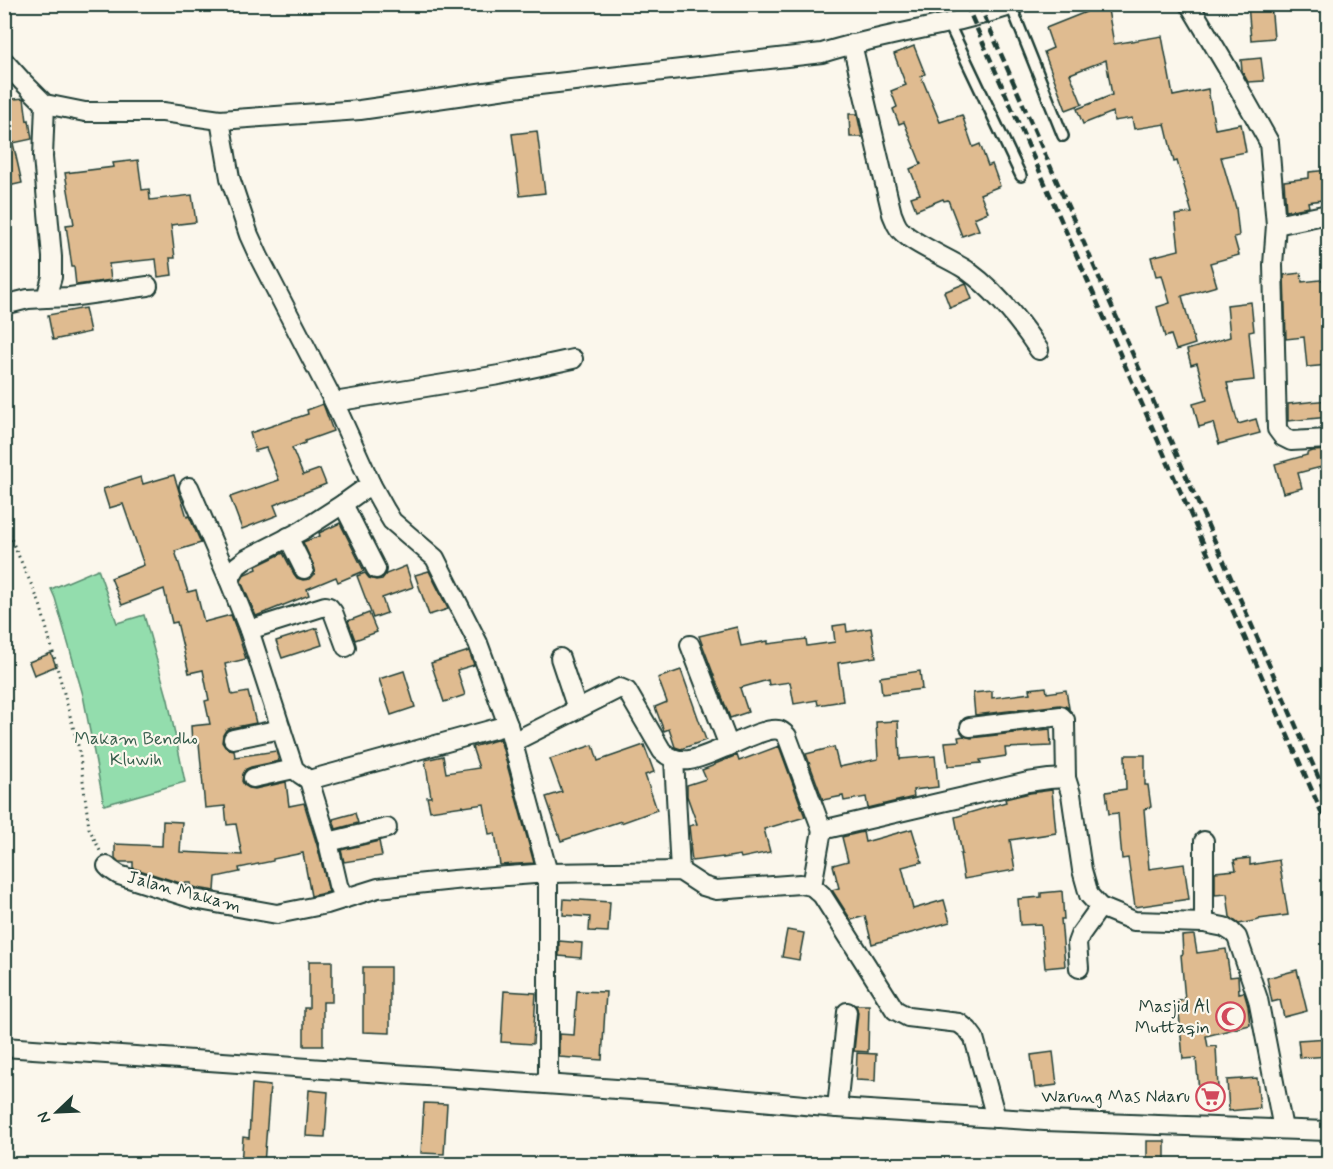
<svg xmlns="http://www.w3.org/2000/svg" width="1333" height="1169" viewBox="0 0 1333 1169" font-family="Mynerve,sans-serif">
  <rect width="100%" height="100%" fill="#fbf7ec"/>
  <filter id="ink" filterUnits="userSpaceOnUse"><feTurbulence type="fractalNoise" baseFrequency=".0167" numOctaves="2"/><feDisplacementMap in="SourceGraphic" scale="12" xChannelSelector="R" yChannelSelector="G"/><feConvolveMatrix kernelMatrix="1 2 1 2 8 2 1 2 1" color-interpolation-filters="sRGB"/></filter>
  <g filter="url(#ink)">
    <path fill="#93ddad" stroke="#598d70" stroke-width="1.5" d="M98 569 117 623 144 615 168 700 185 782 104 805 83 695 55 598 51 589Z"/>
    <g fill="#dfbb90" stroke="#1f3d34" stroke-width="1.5">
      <path d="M1085 4H1107L1114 44 1162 36 1173 96 1208 89 1215 129 1241 124 1246 152 1221 157 1236 208 1239 236 1234 237 1239 255 1210 263 1217 286 1182 296 1195 344 1176 350 1171 335 1165 337 1157 307 1170 303 1162 275 1156 276 1151 257 1179 250 1175 215 1192 213 1177 161 1174 162 1165 124 1134 129 1132 118 1114 121 1113 112 1083 124 1077 109 1112 95 1106 60 1070 74 1082 104 1066 110 1044 52 1053 48 1046 28 1086 12Z"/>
      <path d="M1248 4H1271L1274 38 1251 40Z"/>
      <path d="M914 46 925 74 921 76 940 122 962 115 973 147 980 144 988 166 992 164 1000 186 980 194 988 212 974 218 979 230 962 236 948 200 944 201 943 199 916 210 911 197 920 194 910 169 921 164 904 122 899 124 893 109 897 107 891 91 906 85 894 54Z"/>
      <path d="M1261 58 1264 81 1248 82 1242 71 1241 60Z"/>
      <path d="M24 98 27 121 29 120 32 139 13 143 22 183 4 187V100Z"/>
      <path d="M849 114H857L862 137H850Z"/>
      <path d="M537 131 545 193 520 196 512 134Z"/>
      <path d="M138 160 142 190 149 189 150 200 192 195 196 222 171 225 175 258H170L172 275 158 277 156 259 109 264 111 280 76 285 74 267H72L66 225 74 224 65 173 114 167 113 163Z"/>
      <path d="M1329 170V199L1308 202 1309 207 1286 211 1284 181 1309 178V172Z"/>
      <path d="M1301 273 1302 282 1329 279V302H1325L1328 330H1327L1329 365 1307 367 1304 337 1286 339 1284 275Z"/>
      <path d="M966 283 972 299 950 308 944 292Z"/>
      <path d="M1251 302 1254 331 1249 332 1254 380 1227 383 1238 424 1256 419 1260 433 1219 444 1213 423 1199 427 1193 404 1207 400 1197 363 1191 365 1187 350 1230 337 1227 305Z"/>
      <path d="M85 308 90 332 53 340 48 315Z"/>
      <path d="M1329 400V417L1288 421V404Z"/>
      <path d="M323 404 333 431 305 441V443L292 448 303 475 320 469 326 484 274 505 278 515 242 529 230 497 279 480 266 448 255 451 250 433 308 414 307 410Z"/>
      <path d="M1329 450V465L1298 473 1302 488 1283 493 1275 464 1307 455V453L1313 451Z"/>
      <path d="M174 475 187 517 189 516 201 543 175 551 188 592 196 590 204 622 231 615 238 634 246 659 225 664 232 695 248 692 256 723 231 728 226 730 223 735 222 742 225 747 229 749 234 750 235 757 276 751 279 761 251 767 246 769 243 774 242 781 244 785 249 788 255 789 286 782 289 806 304 803 317 845 329 892 311 896 303 853 273 859V861L239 868 240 872 216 877 215 891 197 888 191 886V883H180L133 868V862H119L115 858V844L162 846 163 821 182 822 180 852 242 855 236 824 227 825 225 806 205 808 199 743 192 744 191 726 210 724 205 701 209 700 203 670 189 673 177 622 172 623 164 589 122 605 111 578 144 565 123 504 109 508 103 489 141 477 143 484Z"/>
      <path d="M340 523 364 571 338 582 336 577 307 589 309 595 256 616 241 581 245 574 257 569 256 566 283 553 294 574 297 578 303 580 310 579 314 575 315 569 303 542 320 536 319 533Z"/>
      <path d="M406 566 413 587 382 598 387 613 373 618 357 576 365 573 369 578 376 580 382 579 386 574Z"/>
      <path d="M429 571 448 609 429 615 415 575Z"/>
      <path d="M369 613 377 632 355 640 348 621Z"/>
      <path d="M846 624 847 632 871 628 876 657 838 663 843 701 818 705 817 700 794 704 790 682 769 685 768 680 740 688 748 712 730 718 699 636 737 627 741 646 768 641V644L806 639 807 646 835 642 833 626Z"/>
      <path d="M317 628 322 645 282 658 276 641Z"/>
      <path d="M469 651 474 665 457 670 465 695 444 702 431 663Z"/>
      <path d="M51 653 56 666 34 675 29 662Z"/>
      <path d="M681 670 706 740 681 749 675 747 669 729 664 731 655 707 667 702 658 678Z"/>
      <path d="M404 671 415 707 391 715 379 679Z"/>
      <path d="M920 671 922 689 882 694 880 677Z"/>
      <path d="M1046 687 1047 693 1066 690 1069 708 1065 706 1060 705 975 715 973 693 992 691V698L1030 693 1029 689Z"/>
      <path d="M898 721 900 759 935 756 938 787 913 790 914 797 868 808 866 797 844 801 843 796 823 800 806 754 834 747 839 767 878 759 876 722Z"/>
      <path d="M1050 729 1051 746 1005 748 1006 756 980 760 981 763 948 766 945 742 959 741 958 737 964 736 971 738Z"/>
      <path d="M500 739 534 863 500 865 495 833 489 834 484 804 464 807 463 806 430 811 427 797H431L425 760 443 756 446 773 479 768 472 747Z"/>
      <path d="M593 745 598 761 644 745 654 772 645 775 657 810 621 823V821L561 841 546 797 562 792 550 759Z"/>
      <path d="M779 746 805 817 764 829 770 852 741 858 740 855 723 858V857L692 861 690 844H691L689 826 697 824 687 796V785L706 779 702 770 715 765V764L737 755 739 761Z"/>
      <path d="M1125 755H1145V785H1148L1151 807 1144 809 1149 869 1184 864 1189 899 1135 907 1128 858 1122 859 1118 813 1109 814 1106 792 1126 789Z"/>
      <path d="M1052 790 1056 833 1010 840 1015 870 964 879 960 854H962L955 817 1006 802 1005 799 1030 793Z"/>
      <path d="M355 813 358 823 336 829 333 819Z"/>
      <path d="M912 829 922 862 902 867 913 909 944 900 950 922 872 944 865 916 851 920 832 890 839 888 833 865 848 861 842 837 863 832 865 842Z"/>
      <path d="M379 841 382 856 344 862 341 850Z"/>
      <path d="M1250 858V865L1279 860 1288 915 1259 919V920L1239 924 1230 917 1227 894 1215 895V872L1236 870 1234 860Z"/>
      <path d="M1062 891 1064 919H1061L1065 966 1045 968 1041 924 1020 925 1018 899 1041 897V893Z"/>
      <path d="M564 899 610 902 608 932 589 931 590 917 563 915Z"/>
      <path d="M787 930 804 933 799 960 782 957Z"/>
      <path d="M1194 935 1197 953 1226 949 1230 977 1238 976 1239 993 1244 992 1248 1006 1250 1025 1206 1036 1208 1047 1216 1046 1218 1089 1199 1091 1196 1058 1183 1059 1178 1001 1185 1000 1181 955 1183 954 1182 936Z"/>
      <path d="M559 941 582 943 581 958 559 956Z"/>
      <path d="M309 961H332V1002H323V1046H304V1008H309Z"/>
      <path d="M363 967H390V1033L363 1032Z"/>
      <path d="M1297 970 1307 1011 1284 1017 1280 1000 1272 1002 1267 978Z"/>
      <path d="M504 991 536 993 533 1044 501 1042Z"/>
      <path d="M577 991 606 992 602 1060 559 1057V1034L574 1035Z"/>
      <path d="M855 1005H869L868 1052 854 1051 858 1013 857 1008Z"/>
      <path d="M1329 1038V1056L1300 1058 1298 1040Z"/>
      <path d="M1053 1052 1057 1085 1035 1088 1031 1055Z"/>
      <path d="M857 1053 876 1054 875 1081 856 1080Z"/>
      <path d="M1257 1078 1260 1108 1229 1111 1227 1080Z"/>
      <path d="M252 1084 270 1086 264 1164H241L243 1137 249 1138Z"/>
      <path d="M309 1090 328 1092 325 1137 306 1136Z"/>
      <path d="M424 1103 447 1104 444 1154 421 1153Z"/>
      <rect x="1147" y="1141" width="18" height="23"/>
    </g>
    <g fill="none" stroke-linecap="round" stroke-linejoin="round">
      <defs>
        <g id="service">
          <path d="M1011 6 1063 136"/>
          <path d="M948 22 1021 176"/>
        </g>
        <g id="minor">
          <path d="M1188 4 1191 7 1228 69 1269 142 1276 225 1273 265 1277 429 1283 437 1291 441 1328 439"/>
          <path d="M852 44 892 214C894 218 895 223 898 227 907 242 951 259 968 271 997 292 1019 320 1039 350"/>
          <path d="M4 61 23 82 45 104 85 112H163L220 120 360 110 513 88 822 53C886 33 953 26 1016 4"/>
          <path d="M220 120 230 178 249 235 259 257 334 402 371 484 386 511 392 521 435 558 439 566 478 643 508 725 548 873V1084"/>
          <path d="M1276 225 1328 214"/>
          <path d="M46 298 70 297 148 286"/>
          <path d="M4 305 28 299 46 298 52 277V257L43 157 45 104"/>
          <path d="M334 402 499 375 573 359"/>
          <path d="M371 484 343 504 301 531 246 559 237 566 229 580 249 630 294 769 300 774 309 780 508 725"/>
          <path d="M189 487 229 580"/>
          <path d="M343 504 376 569"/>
          <path d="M288 537 304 569"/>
          <path d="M249 630 325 606 329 607 333 612 346 647"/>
          <path d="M690 645 729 746C740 741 768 727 779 730 782 731 785 734 787 736L822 830 1028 782 1049 779 1066 778 1071 794 1082 870 1089 895 1100 907 1134 921 1204 923 1224 927 1232 932 1237 937 1258 999 1283 1129"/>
          <path d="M560 658 577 709"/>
          <path d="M970 727 1061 716 1065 720V722L1066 778"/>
          <path d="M233 739 281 729"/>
          <path d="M513 742 620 688 627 691 662 751C683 771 706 754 729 746"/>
          <path d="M674 759 680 871"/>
          <path d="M253 778 294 769"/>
          <path d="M309 780 328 842 338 885 344 899"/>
          <path d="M822 830 812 886 822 895 895 1010 908 1017 959 1023 968 1030 974 1038 996 1118"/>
          <path d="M328 842 387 828"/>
          <path d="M107 866 110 869 119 875 194 899 277 914 327 904 378 888 454 880 548 873 680 871 703 886 716 890 800 884 812 886"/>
          <path d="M1204 923V841"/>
          <path d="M1079 968 1077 943 1080 935 1100 907"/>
          <path d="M4 1047 660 1092 837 1108 1045 1121 1328 1131"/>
          <path d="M837 1108 847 1012"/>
        </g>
      </defs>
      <use href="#service" stroke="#1f3d34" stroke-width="14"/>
      <use href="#minor" stroke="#1f3d34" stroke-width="22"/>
      <path stroke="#1f3d34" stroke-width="3" stroke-dasharray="1.5 4.5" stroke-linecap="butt" d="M4 523 40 604 79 749 89 828 100 851"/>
      <use href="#service" stroke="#fbf7ec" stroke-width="9"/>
      <use href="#minor" stroke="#fbf7ec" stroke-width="18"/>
      <g stroke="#1f3d34" stroke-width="4.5" stroke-dasharray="9 4.5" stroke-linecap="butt">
        <path d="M966 4 1328 827"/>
        <path d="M979 4 1328 799"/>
      </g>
    </g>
  </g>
  <defs>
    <symbol id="mosque-ring" viewBox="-11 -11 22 22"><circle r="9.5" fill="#fbf7ec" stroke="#d1495b" stroke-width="1.5"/><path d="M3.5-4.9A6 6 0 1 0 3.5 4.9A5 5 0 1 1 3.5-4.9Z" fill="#d1495b"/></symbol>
    <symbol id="supermarket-ring" viewBox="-11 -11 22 22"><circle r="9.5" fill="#fbf7ec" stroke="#d1495b" stroke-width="1.5"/><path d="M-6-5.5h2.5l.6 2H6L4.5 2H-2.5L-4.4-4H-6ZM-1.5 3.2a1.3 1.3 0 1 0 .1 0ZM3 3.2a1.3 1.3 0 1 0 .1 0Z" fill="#d1495b"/></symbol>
  </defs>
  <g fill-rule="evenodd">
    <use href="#mosque-ring" x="1214" y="1000" width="33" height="33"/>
    <use href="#supermarket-ring" x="1194" y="1080" width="33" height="33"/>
  </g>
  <g text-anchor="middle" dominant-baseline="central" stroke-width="4.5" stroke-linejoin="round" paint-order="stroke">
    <g font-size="18" fill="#365d4c" stroke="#fbf7ec">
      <text x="136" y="739">Makam Bendho<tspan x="136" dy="21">Kluwih</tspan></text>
    </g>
    <g font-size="18" fill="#1f3d34" stroke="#fbf7ec">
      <text transform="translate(184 892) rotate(15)">Jalan Makam</text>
    </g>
    <g font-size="18" fill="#1f3d34" stroke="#fbf7ec" text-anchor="end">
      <text x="1210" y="1007">Masjid Al<tspan x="1210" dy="21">Muttaqin</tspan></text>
      <text x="1190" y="1097">Warung Mas Ndaru</text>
    </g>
  </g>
  <rect width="1333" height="1169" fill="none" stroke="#fbf7ec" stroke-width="24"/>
  <rect x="12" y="12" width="1309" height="1145" fill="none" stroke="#1f3d34" stroke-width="2" filter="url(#ink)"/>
  <g transform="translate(57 1112) rotate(247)" stroke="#fbf7ec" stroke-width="4.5" paint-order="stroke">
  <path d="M0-4.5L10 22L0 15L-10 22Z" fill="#1f3d34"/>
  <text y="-9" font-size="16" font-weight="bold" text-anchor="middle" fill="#1f3d34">N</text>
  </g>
</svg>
